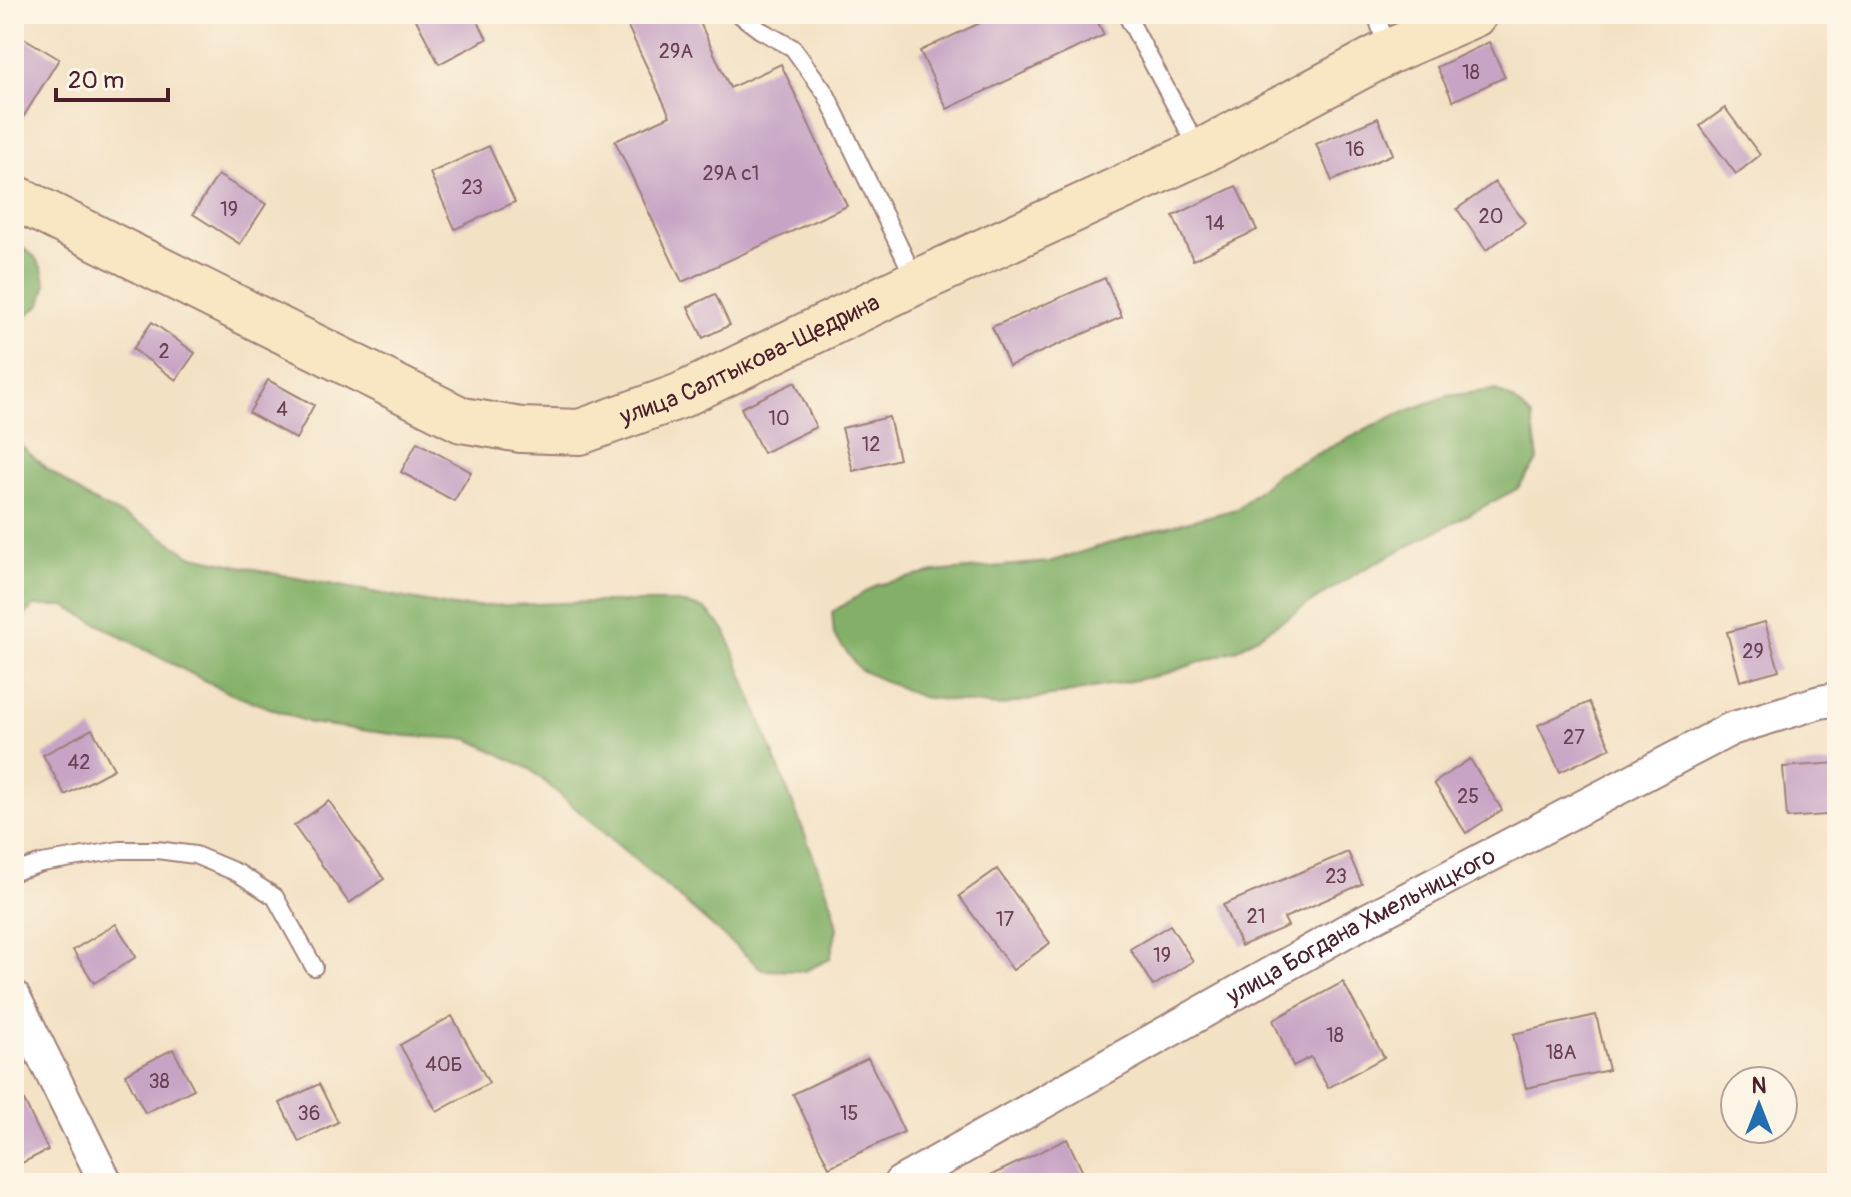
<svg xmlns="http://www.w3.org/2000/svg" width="1851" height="1197" viewBox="0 0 1851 1197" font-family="Pangolin,sans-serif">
  <rect width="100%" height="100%" fill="#fcf5e5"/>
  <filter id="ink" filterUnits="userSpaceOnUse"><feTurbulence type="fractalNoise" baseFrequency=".0125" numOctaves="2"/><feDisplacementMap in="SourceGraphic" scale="16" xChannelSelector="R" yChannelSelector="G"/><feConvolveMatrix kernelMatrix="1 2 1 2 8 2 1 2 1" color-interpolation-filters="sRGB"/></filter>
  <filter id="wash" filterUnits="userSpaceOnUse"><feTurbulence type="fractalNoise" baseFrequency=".006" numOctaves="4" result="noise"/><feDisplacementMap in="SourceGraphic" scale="32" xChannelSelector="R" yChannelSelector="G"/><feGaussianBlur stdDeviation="1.8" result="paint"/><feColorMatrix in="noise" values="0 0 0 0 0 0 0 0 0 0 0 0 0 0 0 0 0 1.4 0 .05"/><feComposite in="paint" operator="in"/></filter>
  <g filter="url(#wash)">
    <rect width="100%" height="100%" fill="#f3e1c4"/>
    <g fill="#83b068" stroke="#66684a" stroke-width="2">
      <path d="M14 241 34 256 42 269 46 286 41 304 14 326Z"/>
      <path d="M1494 390 1514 400 1532 417 1538 460 1517 489 1362 570 1238 649 1162 675 998 706 921 697 860 670 834 635 832 612 877 585 934 572 1049 562 1146 532 1237 509 1278 473 1398 414 1447 396Z"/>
      <path d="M14 440 44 466 87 498 151 529 189 555 291 577 454 607 592 602H679L705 609 725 630 832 904 837 929 830 959 805 971 763 970 530 769 469 739 406 736 310 723 229 693 161 658 65 606H34L14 626Z"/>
    </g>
    <g id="blocks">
      <g fill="#c7a4c5">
        <path d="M413 14H474L487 39 439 64Z"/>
        <path d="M622 14H696L730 88 781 64 847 206 682 282 615 141 670 116Z"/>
        <path d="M999 14H1094L1104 35 947 109 920 51Z"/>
        <path d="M14 32 59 59 14 132Z"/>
        <path d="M1489 42 1505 77 1453 101 1437 67Z"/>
        <path d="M1725 108 1760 155 1736 174 1700 126Z"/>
        <path d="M1378 118 1393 154 1332 181 1316 144Z"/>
        <path d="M489 146 515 202 455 229 430 173Z"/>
        <path d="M218 175 266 204 240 244 193 214Z"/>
        <path d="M1495 182 1525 223 1486 250 1457 209Z"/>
        <path d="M1236 186 1257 230 1193 260 1173 216Z"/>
        <path d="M1105 278 1122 317 1009 366 992 327Z"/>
        <path d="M715 294 730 325 703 338 688 307Z"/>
        <path d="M152 322 195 353 176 380 133 349Z"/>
        <path d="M268 380 314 405 296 439 249 413Z"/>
        <path d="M795 382 816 427 763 453 741 408Z"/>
        <path d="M889 417 899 459 853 471 842 428Z"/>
        <path d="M417 442 471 472 454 501 401 472Z"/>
        <path d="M1765 622 1779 670 1740 681 1727 632Z"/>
        <path d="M1589 702 1611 748 1560 772 1538 725Z"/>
        <path d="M92 729 114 769 65 795 43 755Z"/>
        <path d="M1470 759 1502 810 1466 833 1434 783Z"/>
        <path d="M1837 763V814L1787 818 1783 767Z"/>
        <path d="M329 801 384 879 349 903 294 826Z"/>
        <path d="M1348 852 1362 884 1284 918 1288 926 1241 946 1223 905Z"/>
        <path d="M997 869 1050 943 1013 970 959 896Z"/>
        <path d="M116 924 136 957 94 983 73 950Z"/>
        <path d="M1170 925 1193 961 1153 986 1130 949Z"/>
        <path d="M1343 982 1384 1057 1328 1088 1311 1057 1293 1066 1273 1020Z"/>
        <path d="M1596 1015 1609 1070 1526 1088 1513 1034Z"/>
        <path d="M452 1016 489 1083 437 1112 400 1045Z"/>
        <path d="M173 1049 194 1089 145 1113 125 1074Z"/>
        <path d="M868 1058 904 1132 829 1167 793 1094Z"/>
        <path d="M14 1080 48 1150 14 1167Z"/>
        <path d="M319 1084 338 1122 299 1142 280 1103Z"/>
        <path d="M1067 1139 1088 1183H975Z"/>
      </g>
    </g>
  </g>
  <g filter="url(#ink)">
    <use href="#blocks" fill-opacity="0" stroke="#9e8078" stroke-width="2"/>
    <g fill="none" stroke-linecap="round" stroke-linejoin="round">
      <defs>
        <g id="lane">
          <path d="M739 14 760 30 793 48 826 94 915 279"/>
          <path d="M1126 14 1199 150"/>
          <path d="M1376 14 1388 51"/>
          <path d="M14 872 42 863 120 850H157L195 855 238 873 275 897 314 967"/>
        </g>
        <g id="street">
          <path d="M14 997 106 1183"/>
          <path id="s1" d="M900 1183 1346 931 1731 729 1820 702 1837 699"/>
        </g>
        <g id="secondary">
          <path id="s2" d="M14 197 462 420 521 430 580 432 680 396 916 282 1200 152 1388 52 1475 14"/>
        </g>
      </defs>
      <use href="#lane" stroke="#9e8078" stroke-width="20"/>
      <use href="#street" stroke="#9e8078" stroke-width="36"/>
      <use href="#secondary" stroke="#9e8078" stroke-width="48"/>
      <use href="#lane" stroke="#fff" stroke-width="16"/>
      <use href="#street" stroke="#fff" stroke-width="32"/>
      <use href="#secondary" stroke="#f9e7c3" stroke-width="44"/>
    </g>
  </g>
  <g text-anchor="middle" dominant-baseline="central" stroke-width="6" stroke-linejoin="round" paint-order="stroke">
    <g font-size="20" fill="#694052">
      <text x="676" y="51">29А</text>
      <text x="1471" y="72">18</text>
      <text x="1355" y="149">16</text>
      <text x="731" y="173">29А с1</text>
      <text x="472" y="187">23</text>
      <text x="229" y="209">19</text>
      <text x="1491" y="216">20</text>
      <text x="1215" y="223">14</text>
      <text x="164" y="351">2</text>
      <text x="282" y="409">4</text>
      <text x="779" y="418">10</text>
      <text x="871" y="444">12</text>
      <text x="1753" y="651">29</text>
      <text x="1574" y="737">27</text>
      <text x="79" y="762">42</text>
      <text x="1468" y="796">25</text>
      <text x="1336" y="876">23</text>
      <text x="1256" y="916">21</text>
      <text x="1005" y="919">17</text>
      <text x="1162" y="955">19</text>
      <text x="1335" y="1035">18</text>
      <text x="1561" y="1052">18А</text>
      <text x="444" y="1064">40Б</text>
      <text x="159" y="1081">38</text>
      <text x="309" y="1113">36</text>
      <text x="849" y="1113">15</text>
    </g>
    <g font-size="24" fill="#4a1f2b" stroke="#fcf5e5">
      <text stroke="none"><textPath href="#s2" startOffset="804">улица Салтыкова-Щедрина</textPath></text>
      <text stroke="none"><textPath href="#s1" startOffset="528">улица Богдана Хмельницкого</textPath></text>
    </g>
  </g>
  <rect width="1851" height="1197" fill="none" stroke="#fcf5e5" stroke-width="48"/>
  <g transform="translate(1759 1105)"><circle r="38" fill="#fcf5e5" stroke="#b59f9b" stroke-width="2"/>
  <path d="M0-6L14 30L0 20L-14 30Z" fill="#1f6fb2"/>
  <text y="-12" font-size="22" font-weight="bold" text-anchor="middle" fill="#4a1f2b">N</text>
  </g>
  <path d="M56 88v12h112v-12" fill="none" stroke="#4a1f2b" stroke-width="4"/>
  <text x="68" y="88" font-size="24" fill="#4a1f2b" stroke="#fcf5e5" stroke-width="6" paint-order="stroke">20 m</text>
</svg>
